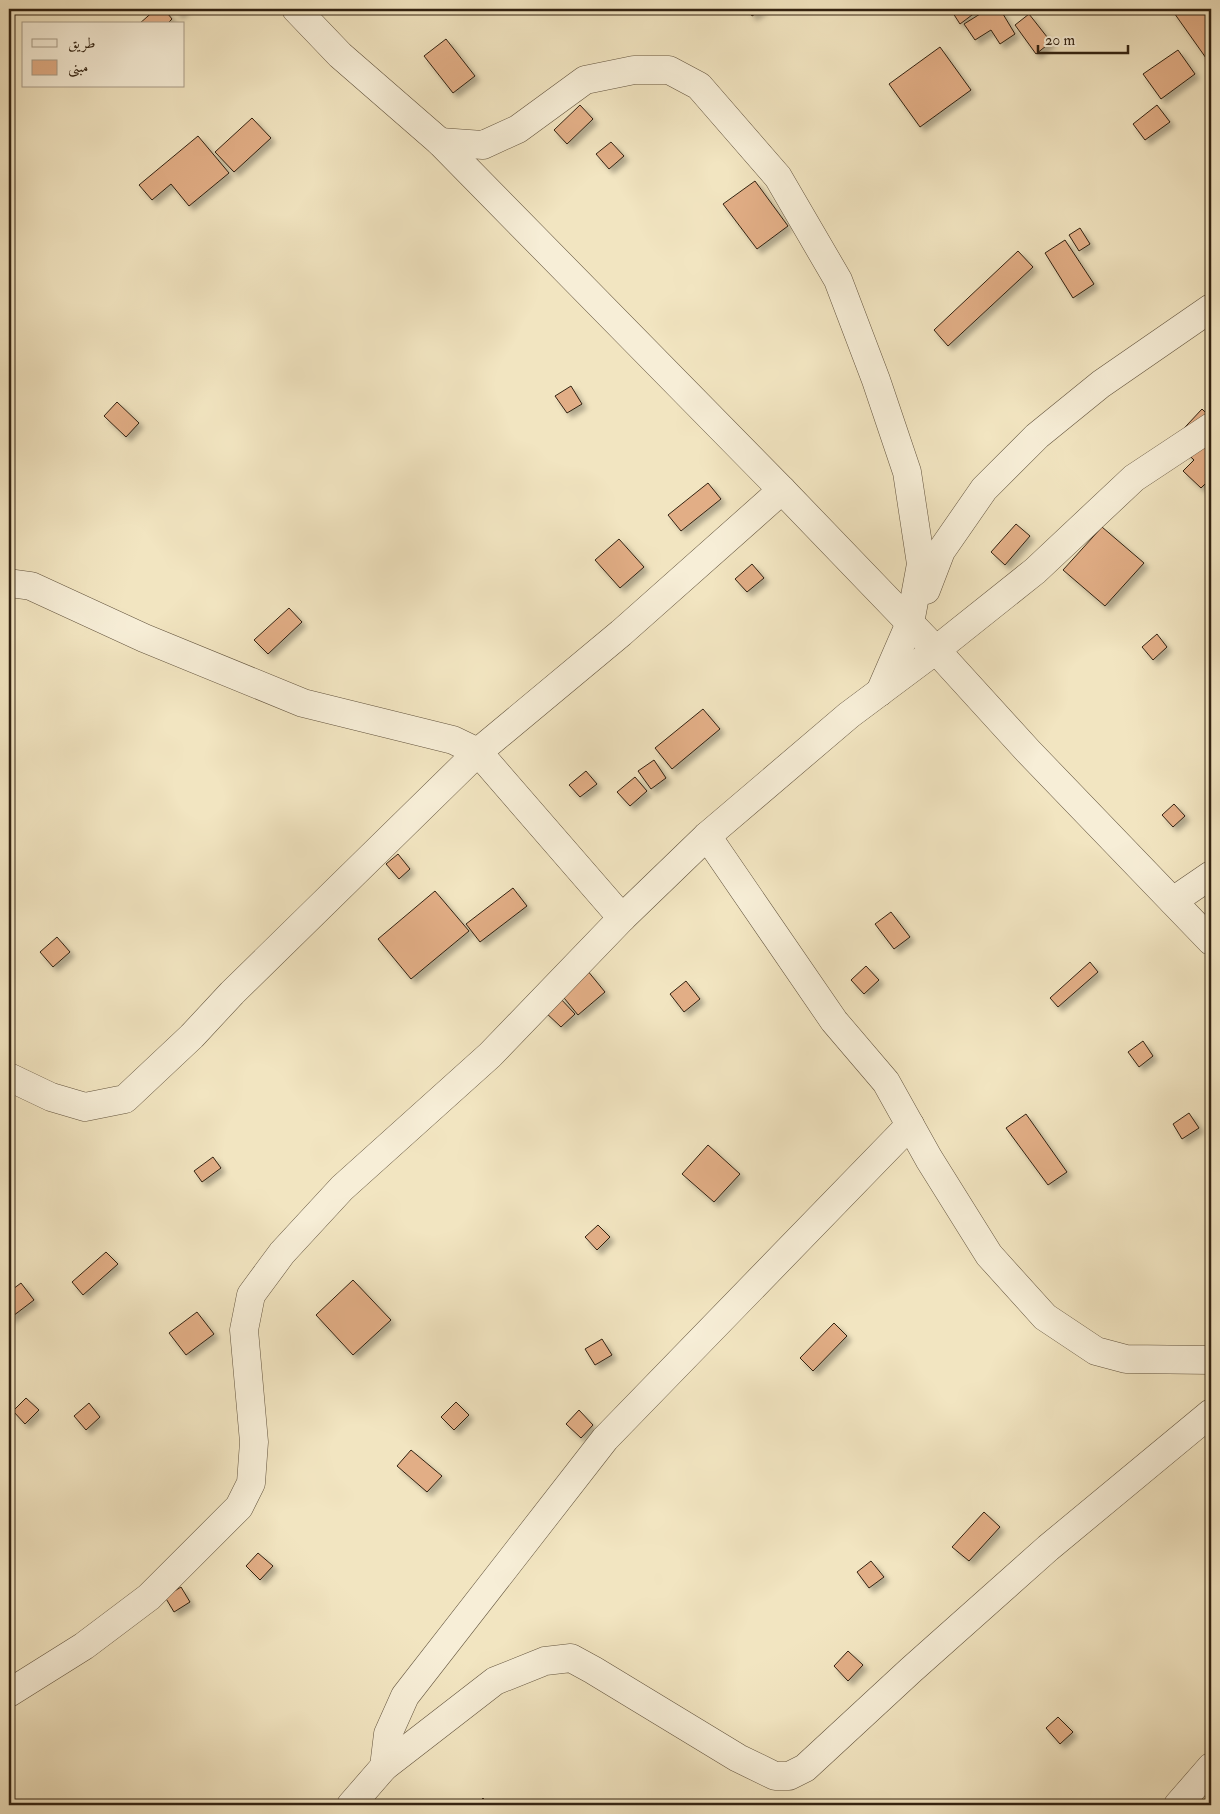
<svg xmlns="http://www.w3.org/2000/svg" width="1220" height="1814" viewBox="0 0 1220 1814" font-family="'IM FELL Double Pica',Amiri,serif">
  <defs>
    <filter id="shadow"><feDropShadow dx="4.5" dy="4.5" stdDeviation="2.5" flood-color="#0004"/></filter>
  </defs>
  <rect width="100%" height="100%" fill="#f2e5c1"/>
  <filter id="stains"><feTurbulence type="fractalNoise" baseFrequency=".004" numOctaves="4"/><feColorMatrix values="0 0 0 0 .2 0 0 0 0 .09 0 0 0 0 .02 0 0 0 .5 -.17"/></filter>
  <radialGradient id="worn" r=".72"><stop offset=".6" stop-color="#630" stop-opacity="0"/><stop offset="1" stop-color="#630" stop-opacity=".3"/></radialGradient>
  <g fill="#e2ae86" stroke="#322211" filter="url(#shadow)">
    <path d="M156 9H164L172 19 167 24H139Z"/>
    <path d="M174 9H185L178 14Z"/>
    <path d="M748 9H763L752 16Z"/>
    <path d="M952 9H980L960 24 951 10Z"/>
    <path d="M988 9H1000L1015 34 1000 44 991 30 975 40 964 24Z"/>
    <path d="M1174 9H1211V55L1206 58 1172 10Z"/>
    <path d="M1029 14 1051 42 1036 54 1015 25Z"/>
    <path d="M446 39 475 76 453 93 424 56Z"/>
    <path d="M940 47 971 90 920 127 889 84Z"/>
    <path d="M1178 50 1195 74 1161 99 1143 74Z"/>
    <path d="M580 105 593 119 567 144 554 130Z"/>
    <path d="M1157 105 1170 122 1145 140 1133 124Z"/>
    <path d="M252 118 271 138 234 172 215 152Z"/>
    <path d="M198 136 229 173 189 206 171 184 152 200 139 185Z"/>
    <path d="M611 142 624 156 609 169 596 154Z"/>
    <path d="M755 181 788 226 757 249 723 204Z"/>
    <path d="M1080 228 1090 244 1079 251 1069 235Z"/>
    <path d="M1065 240 1094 284 1073 298 1045 253Z"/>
    <path d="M1018 251 1033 267 948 346 934 330Z"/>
    <path d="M571 386 582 404 567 413 555 396Z"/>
    <path d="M117 402 139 423 126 437 104 416Z"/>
    <path d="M1202 409 1211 418V478L1201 488 1183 471 1194 460 1173 440Z"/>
    <path d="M708 483 721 499 681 531 668 515Z"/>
    <path d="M1016 524 1030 536 1005 565 991 552Z"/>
    <path d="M1102 527 1144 563 1105 606 1063 570Z"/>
    <path d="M619 539 644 567 620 588 595 560Z"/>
    <path d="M752 564 764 578 747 592 735 579Z"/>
    <path d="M289 608 302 622 268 654 254 640Z"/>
    <path d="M1157 634 1167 647 1153 660 1142 647Z"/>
    <path d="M703 709 720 729 672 769 655 748Z"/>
    <path d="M654 760 666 778 651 789 638 771Z"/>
    <path d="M586 771 597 784 580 797 569 785Z"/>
    <path d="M635 777 647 791 630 806 617 792Z"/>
    <path d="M1174 804 1185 816 1173 827 1162 815Z"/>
    <path d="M398 854 410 869 399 879 386 864Z"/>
    <path d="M513 888 527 906 480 942 466 924Z"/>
    <path d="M435 891 469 931 411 979 378 939Z"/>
    <path d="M891 912 910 937 894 949 875 924Z"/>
    <path d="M57 937 70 952 53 967 40 952Z"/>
    <path d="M1090 962 1098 972 1058 1007 1050 998Z"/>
    <path d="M866 966 879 980 864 994 851 980Z"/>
    <path d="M587 970 605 992 578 1015 560 993Z"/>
    <path d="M686 981 700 999 684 1012 670 994Z"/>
    <path d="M559 997 575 1014 561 1027 544 1011Z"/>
    <path d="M1143 1041 1153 1056 1139 1067 1128 1052Z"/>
    <path d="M1189 1113 1199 1128 1182 1139 1173 1124Z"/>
    <path d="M1026 1114 1067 1172 1048 1185 1006 1128Z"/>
    <path d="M708 1145 740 1174 714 1202 682 1174Z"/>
    <path d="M213 1157 221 1168 202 1182 194 1171Z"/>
    <path d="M598 1225 610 1237 597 1250 585 1237Z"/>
    <path d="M106 1252 118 1264 83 1295 72 1282Z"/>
    <path d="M353 1280 391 1320 353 1355 316 1315Z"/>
    <path d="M21 1283 34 1300 9 1319V1292Z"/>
    <path d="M197 1312 214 1334 186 1355 169 1333Z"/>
    <path d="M834 1323 847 1336 813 1371 800 1358Z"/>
    <path d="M602 1339 612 1355 595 1365 585 1349Z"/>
    <path d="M26 1398 39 1410 25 1424 13 1411Z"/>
    <path d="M456 1402 469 1415 454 1430 441 1417Z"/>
    <path d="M89 1403 100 1417 86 1430 74 1416Z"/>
    <path d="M579 1410 593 1425 581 1438 566 1424Z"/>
    <path d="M411 1450 442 1476 427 1492 397 1466Z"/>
    <path d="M984 1512 1000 1527 969 1561 952 1547Z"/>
    <path d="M258 1553 273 1566 260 1580 246 1566Z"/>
    <path d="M871 1561 884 1577 869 1588 857 1572Z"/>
    <path d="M181 1587 190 1602 174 1612 165 1597Z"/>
    <path d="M848 1651 863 1665 848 1681 834 1666Z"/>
    <path d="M1058 1717 1073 1732 1060 1744 1046 1728Z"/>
    <path d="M483 1798 490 1805H476Z"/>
  </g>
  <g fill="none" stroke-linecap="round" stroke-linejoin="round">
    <defs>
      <g id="minor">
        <path d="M296 9 340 55 440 142 782 490 936 650 1028 751 1211 941"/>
        <path d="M440 142 483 145 518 129 585 80 634 70H669L699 86 778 177 838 280 876 380 907 472 921 564 910 623 880 692"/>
        <path d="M9 583 31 586 144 638 303 703 453 740 478 752 622 918"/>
        <path d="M926 590 941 551 984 489 1037 436 1101 384 1211 308"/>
        <path d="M707 836 834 1021 886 1082 929 1159 989 1255 1045 1317 1096 1351 1126 1359 1211 1360"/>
        <path d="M1173 901 1211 875"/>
        <path d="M9 1077 51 1097 85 1107 125 1099 192 1036 232 993 478 752 621 633 782 490"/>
        <path d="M9 1693 84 1646 149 1597 239 1507 251 1483 254 1442 244 1330 251 1295 282 1253 342 1188 490 1055 622 918 707 836 849 715 936 650 1035 571 1134 478 1211 427"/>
        <path d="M384 1767 388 1734 405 1696 605 1439 910 1125"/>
        <path d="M351 1805 384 1767 495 1681 545 1661 571 1658 593 1670 738 1758 775 1776H789L805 1768 911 1670 1048 1548 1211 1413"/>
        <path d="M1178 1805 1211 1767"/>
      </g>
    </defs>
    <use href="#minor" stroke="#62533d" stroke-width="29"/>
    <use href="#minor" stroke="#f7eed7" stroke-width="28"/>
  </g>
  <rect width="1220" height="1814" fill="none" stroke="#f2e5c1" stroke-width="30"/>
  <rect x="10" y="10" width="1200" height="1794" fill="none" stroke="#322211" stroke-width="2.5"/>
  <rect x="15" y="15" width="1190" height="1784" fill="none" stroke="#322211"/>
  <rect x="22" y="22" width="162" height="65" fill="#f7eed7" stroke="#a89c88"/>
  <rect x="32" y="39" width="25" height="8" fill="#f7eed7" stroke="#a89c88"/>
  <text x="68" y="48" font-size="15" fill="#322211">طريق</text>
  <rect x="32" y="60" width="25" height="15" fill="#e2ae86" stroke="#a89c88"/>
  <text x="68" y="72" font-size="15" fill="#322211">مبنى</text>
  <path d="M1038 45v8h90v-8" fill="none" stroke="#322211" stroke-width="2.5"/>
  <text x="1045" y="45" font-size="15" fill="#322211" stroke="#f7eed7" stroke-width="4" paint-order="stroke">20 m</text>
  <rect width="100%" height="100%" filter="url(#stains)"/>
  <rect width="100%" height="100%" fill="url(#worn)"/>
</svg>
